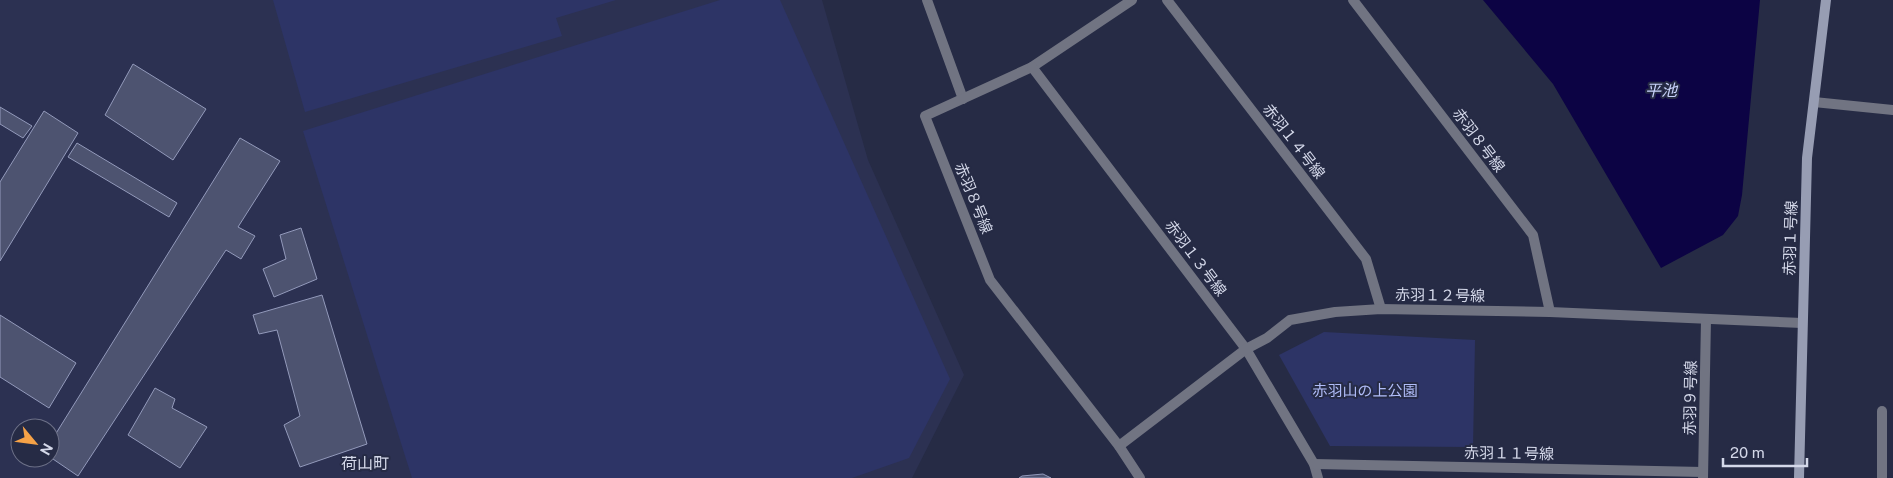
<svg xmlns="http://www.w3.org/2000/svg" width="1893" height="478" viewBox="0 0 1893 478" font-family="'Public Sans','Noto Sans JP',sans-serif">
  <rect width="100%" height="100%" fill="#262b45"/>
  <path fill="#2c3152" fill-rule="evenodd" d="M0 0H822L868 160 964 375 912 478H0ZM20 428H50V458H20Z"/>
  <g fill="#2d3466">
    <path d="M273 0H616L556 18 562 36 305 112Z"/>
    <path d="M720 0H780L950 379 909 458 852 478H412L303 131Z"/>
    <path d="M1324 332 1475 340 1473 447 1330 446 1279 355Z"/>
  </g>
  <path fill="#0c0344" d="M1483 0H1760L1742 195 1738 216 1723 235 1661 268 1553 84Z"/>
  <g fill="#4d5370" stroke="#939abb">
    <path d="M133 64 206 109 173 160 105 115Z"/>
    <path d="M0 107 32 126 23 138 0 124Z"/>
    <path d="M44 111 78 133 0 261V182Z"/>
    <path d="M240 138 280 161 238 227 255 236 241 259 226 250 78 476 50 457V443Z"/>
    <path d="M77 143 177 203 169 217 68 157Z"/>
    <path d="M301 228 317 279 274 297 263 269 286 259 280 235Z"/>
    <path d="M322 295 367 444 300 467 284 425 300 416 277 330 259 334 253 315Z"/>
    <path d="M0 315 76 363 49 408 0 377Z"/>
    <path d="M155 388 175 399 172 408 207 427 180 468 128 435Z"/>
    <path d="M1043 474 1051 478H1019L1022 476Z"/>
  </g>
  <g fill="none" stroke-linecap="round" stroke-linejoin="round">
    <g stroke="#717482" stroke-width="10">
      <path d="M927 0 963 99"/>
      <path d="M1132 0 1032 67 925 116 990 280 1119 446 1140 478"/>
      <path d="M1167 0 1366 259 1381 309"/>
      <path d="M1353 0 1533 235 1550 312"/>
      <path d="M1032 67 1246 349 1314 464 1318 478"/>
      <path d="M1814 102 1893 110"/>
      <path d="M1119 446 1246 349 1267 338 1290 320 1335 312 1381 309 1550 312 1802 323"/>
      <path d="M1314 464 1703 472"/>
      <path d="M1703 478 1706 319"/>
      <path d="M1882 478V411"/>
    </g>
    <path stroke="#979db3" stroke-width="10" d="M1799 478 1807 158 1826 0"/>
  </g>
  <g text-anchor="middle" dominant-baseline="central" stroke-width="4" stroke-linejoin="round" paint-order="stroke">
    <g font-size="15" fill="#d4d8e9" stroke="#262b45">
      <text transform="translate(1479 140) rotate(53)">赤羽８号線</text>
      <text transform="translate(1294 141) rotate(52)">赤羽１４号線</text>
      <text transform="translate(974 198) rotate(68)">赤羽８号線</text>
      <text transform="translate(1790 238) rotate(-88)">赤羽１号線</text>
      <text transform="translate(1196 258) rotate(53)">赤羽１３号線</text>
      <text transform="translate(1440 295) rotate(1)">赤羽１２号線</text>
      <text transform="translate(1690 398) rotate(-89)">赤羽９号線</text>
      <text transform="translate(1509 453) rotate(1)">赤羽１１号線</text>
    </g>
    <g font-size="15" fill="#b0bcf8" stroke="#262b45">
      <text x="1365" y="390">赤羽山の上公園</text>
    </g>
    <g font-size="16" font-style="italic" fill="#c8d2fa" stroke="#262b45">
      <text x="1661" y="90">平池</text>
    </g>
    <g font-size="16" fill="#d4d8e9" stroke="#262b45">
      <text x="365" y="463">荷山町</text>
    </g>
  </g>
  <g transform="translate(35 443) rotate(119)"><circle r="24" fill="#262b45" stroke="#6c7087"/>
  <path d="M0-4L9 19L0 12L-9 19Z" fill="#f6a247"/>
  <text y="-8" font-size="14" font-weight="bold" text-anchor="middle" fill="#d4d8e9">N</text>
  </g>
  <path d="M1723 458v8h84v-8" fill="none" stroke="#d4d8e9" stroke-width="2.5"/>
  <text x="1730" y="458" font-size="15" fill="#d4d8e9" stroke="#262b45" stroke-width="4" paint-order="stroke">20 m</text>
</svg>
